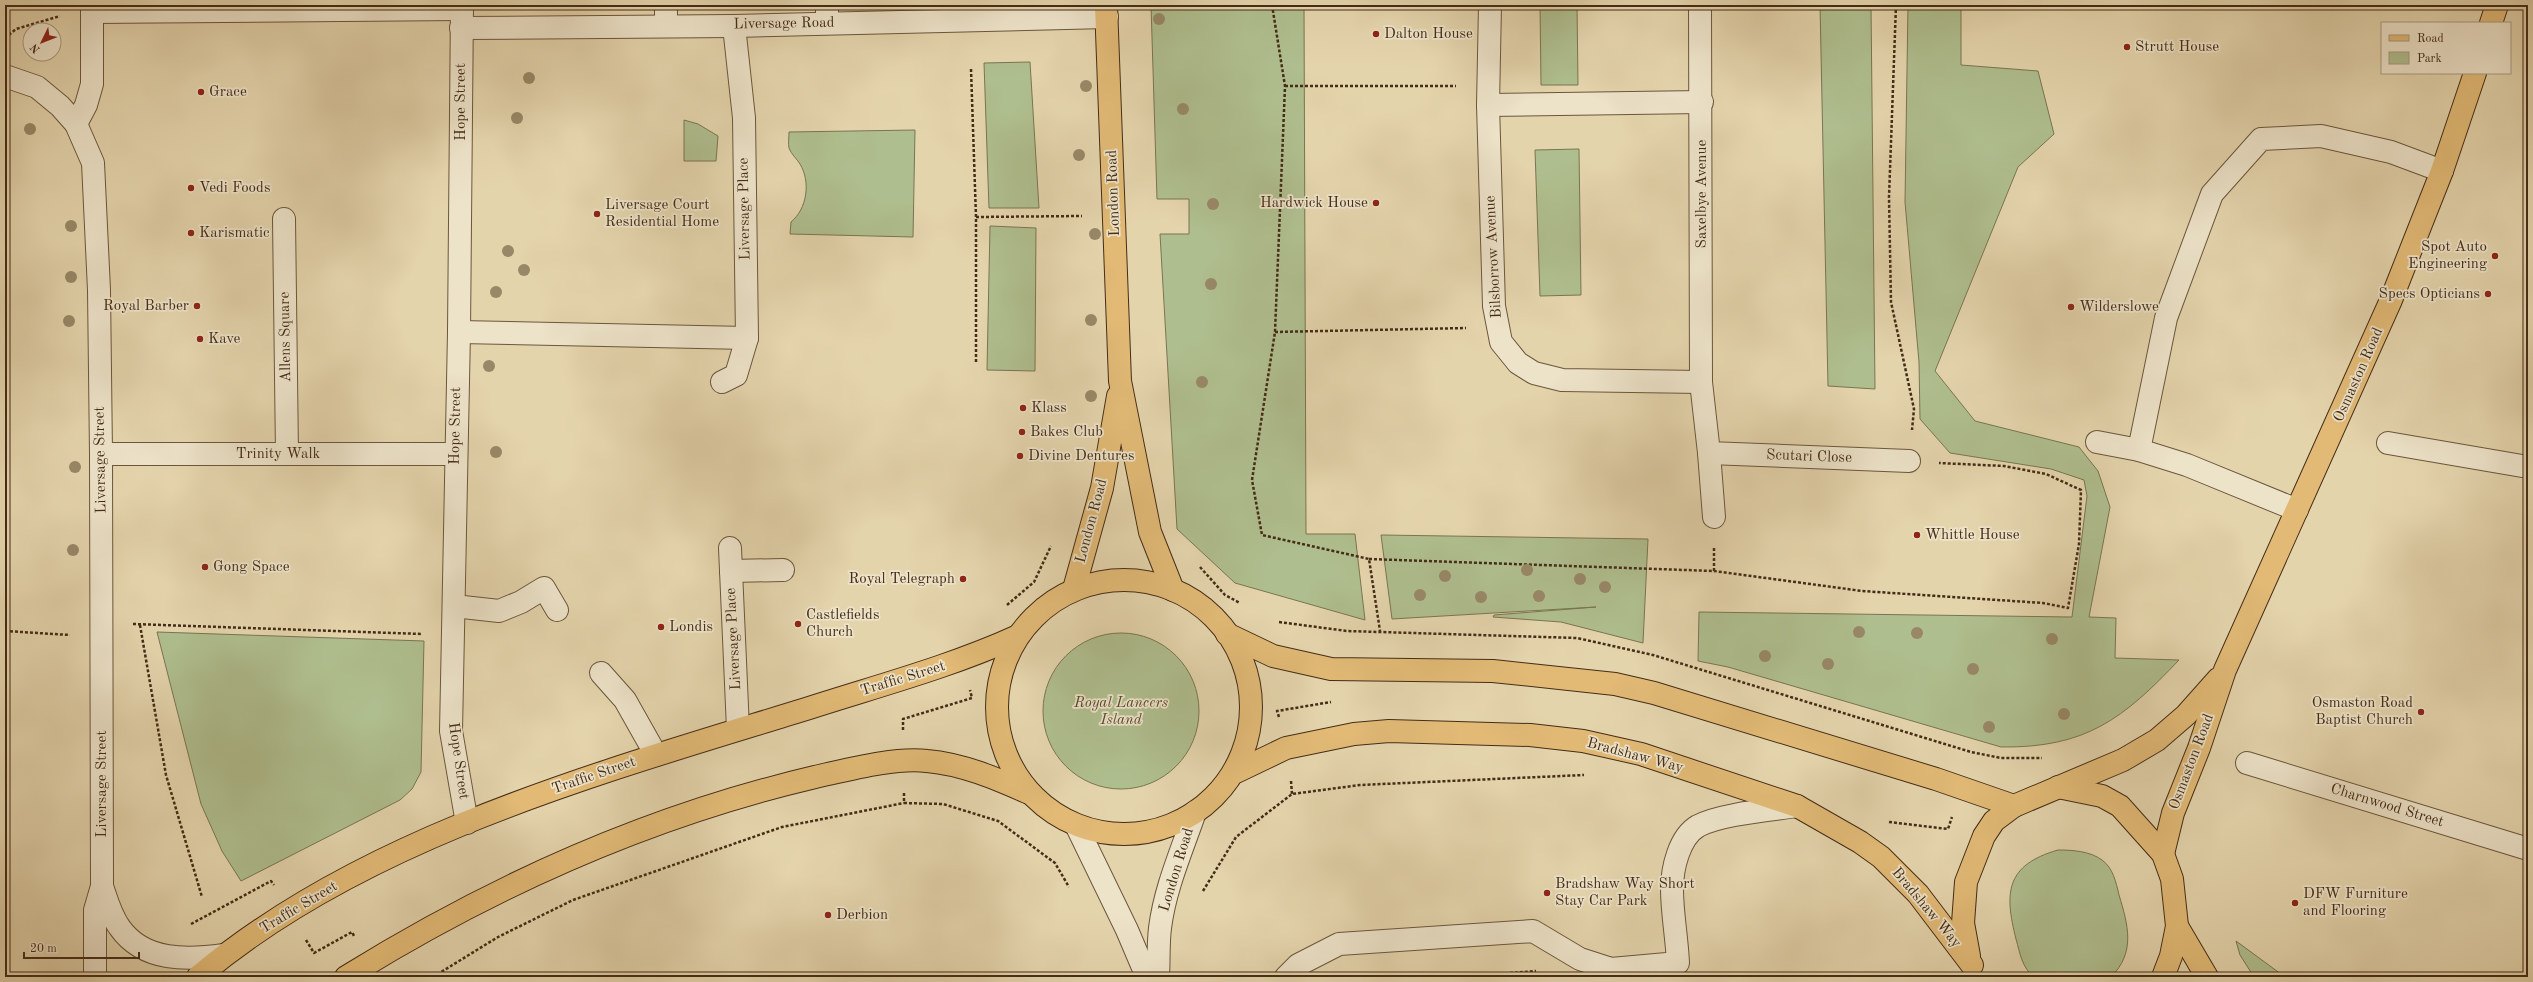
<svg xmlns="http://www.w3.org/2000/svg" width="2533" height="982" viewBox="0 0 2533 982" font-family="'Old Standard TT',serif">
  <rect width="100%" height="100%" fill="#e4d4ac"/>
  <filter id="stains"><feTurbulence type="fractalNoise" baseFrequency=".005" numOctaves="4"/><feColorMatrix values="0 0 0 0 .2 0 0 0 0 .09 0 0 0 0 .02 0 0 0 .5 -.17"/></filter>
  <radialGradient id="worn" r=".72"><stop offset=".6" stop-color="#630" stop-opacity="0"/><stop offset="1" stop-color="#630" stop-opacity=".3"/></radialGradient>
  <g fill="#afbe8e" stroke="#7a7552">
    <path d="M1151 5H1304L1306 534H1355L1365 620 1235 583 1177 529 1160 234H1189V199H1157Z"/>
    <path d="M1540 5H1577L1578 85H1541Z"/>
    <path d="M1820 5H1871L1875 389 1828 386Z"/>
    <path d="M1908 5H1961V65L2038 71 2054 134 2018 167 1935 371 1975 421 2079 447 2098 471 2110 507 2089 617 2116 618 2115 658 2179 660C2123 719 2086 748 2001 747L1728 667 1698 661 1699 612 2072 617 2087 496 2084 480 2051 469 1950 453 1920 419 1919 362 1905 202Z"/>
    <path d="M1030 62 1039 208H989L984 63Z"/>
    <path d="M684 120 698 124 718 136 716 161H684Z"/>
    <path d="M915 130 913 237 790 234 791 222C807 209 811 182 800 164 797 159 791 154 789 148 788 144 789 137 789 132Z"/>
    <path d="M1579 149 1581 295 1540 296 1535 150Z"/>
    <path d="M990 226 1036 228 1035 371 987 370Z"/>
    <path d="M1381 535 1648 539 1643 643 1561 622 1493 617 1494 615 1596 607 1392 619Z"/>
    <path d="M157 632 424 641 421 772 412 789 400 800 241 881 222 851 201 804Z"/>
    <circle cx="1121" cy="711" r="78"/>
    <path d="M2058 850C2072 850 2090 851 2102 860 2113 868 2116 882 2119 895 2128 925 2136 952 2111 977H2034C2022 968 2020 953 2016 939 2004 892 2006 865 2058 850Z"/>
    <path d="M2236 941 2285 977H2254L2240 955Z"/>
  </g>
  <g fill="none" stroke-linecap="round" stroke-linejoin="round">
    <defs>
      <g id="service">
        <path d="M827 5V23"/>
        <path d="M1488 105 1702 102"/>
        <path d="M284 219 287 454"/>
        <path d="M459 332 747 338"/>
        <path d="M2097 442 2139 450 2187 465 2297 510"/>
        <path d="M2139 450 2166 318 2212 194 2261 139 2321 136 2391 152 2442 171"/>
        <path d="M1709 453 1714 517"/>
        <path d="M731 571 783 570"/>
        <path d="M454 606 499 611 521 602 544 588 557 610"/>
        <path d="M601 673 625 700 656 755"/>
        <path d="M1286 977 1298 965 1339 944 1533 931 1580 959 1611 969 1678 963C1677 938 1672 914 1672 889 1672 869 1679 837 1698 826 1720 814 1770 810 1797 806"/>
      </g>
      <g id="minor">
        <path d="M462 5 459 332 451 731 467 823"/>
        <path d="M1490 5 1488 105 1494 306 1501 342 1518 363 1534 373 1562 380 1701 382"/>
        <path d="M1700 5 1701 382 1709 453 1909 461"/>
        <path d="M92 12 462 9"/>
        <path d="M666 26V5"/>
        <path d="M461 28 734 26 1107 17"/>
        <path d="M5 76 37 87 60 106 76 124 93 163 99 290 101 454 102 886 95 910V977"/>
        <path d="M76 124 86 105 92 84V5"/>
        <path d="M722 382 736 375 747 338 744 118 734 26"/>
        <path d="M2388 443 2528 467"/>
        <path d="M101 454H456"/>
        <path d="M730 548 738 729"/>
        <path d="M2247 763 2528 849"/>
        <path d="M102 886C107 901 111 916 120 928 144 962 188 960 224 955"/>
      </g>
      <g id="tertiary">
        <path d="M1077 827 1127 930 1147 977"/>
        <path d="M1158 977C1159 961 1158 944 1160 928 1165 888 1182 850 1195 812"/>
      </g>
      <g id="primary">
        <path d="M1106 5 1120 381 1150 532 1173 590"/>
        <path d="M2491 23 2497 5"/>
        <circle cx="1124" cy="707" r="127"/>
        <path d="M1074 589 1102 488 1118 396"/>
        <path d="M1227 634 1273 656 1331 669 1493 671 1615 684 1654 693 1936 779 2014 806"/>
        <path d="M1236 772 1286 748 1354 734 1389 731 1530 735 1583 741 1641 754 1797 806 1860 842 1881 857 1918 894 1972 965"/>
        <path d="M2058 787 2102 796 2120 806 2163 854 2172 879 2177 926 2171 956 2163 977"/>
        <path d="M2163 854 2173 813 2199 748 2225 670 2391 300 2442 171 2475 73"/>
        <path d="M2177 926 2207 977"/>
        <path d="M1969 956 1963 923 1966 882 1984 836 1994 821 2014 806 2123 760 2157 740 2186 715 2218 679"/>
        <path d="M198 977C363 837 602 772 806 709 877 686 950 667 1018 636"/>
        <path d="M346 977C491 887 649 816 815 777 847 770 895 757 927 761 963 764 997 779 1029 793"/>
      </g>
    </defs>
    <use href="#service" stroke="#6c563c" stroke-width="24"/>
    <use href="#minor" stroke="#6c563c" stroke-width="24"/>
    <use href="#tertiary" stroke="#6c563c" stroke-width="24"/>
    <use href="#primary" stroke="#442c17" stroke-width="24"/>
    <g stroke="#442c17" stroke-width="2.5" stroke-dasharray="3 2" stroke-linecap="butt">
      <path d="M1272 5 1285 86 1275 332 1252 480 1262 535 1369 559 1380 631"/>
      <path d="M1896 5 1889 197 1891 302 1914 409 1912 430"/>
      <path d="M5 38 16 29 60 16"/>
      <path d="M971 69 976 217V364"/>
      <path d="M1285 86H1456"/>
      <path d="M976 217 1082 216"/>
      <path d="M1275 332 1466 328"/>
      <path d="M1369 559 1714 571 1862 591 2043 603 2068 608 2079 544 2081 490 2046 474 2004 466 1939 463"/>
      <path d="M1200 567 1225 595 1240 603"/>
      <path d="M1714 571V547"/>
      <path d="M1007 605 1034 582 1051 546"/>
      <path d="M1279 622 1347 631 1577 638 1653 655 1971 752 2001 758H2042"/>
      <path d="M133 624 422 634"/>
      <path d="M140 625 166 775 202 897"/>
      <path d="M5 631 70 635"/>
      <path d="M1279 717 1277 711 1331 702"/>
      <path d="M903 730V719L972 698 970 690"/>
      <path d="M1291 781 1292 794"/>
      <path d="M904 793V803L943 804 998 821 1055 863 1069 887"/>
      <path d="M1889 822 1948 829 1952 817"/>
      <path d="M1203 891 1236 837 1292 794 1360 785 1584 775"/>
      <path d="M191 924 271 881 274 885"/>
      <path d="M306 940 314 953 352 932 354 936"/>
      <path d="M433 977 498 937 573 900 782 827 904 803"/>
      <path d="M1460 977 1536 971"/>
    </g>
    <use href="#service" stroke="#ede3c9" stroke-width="22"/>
    <use href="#minor" stroke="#ede3c9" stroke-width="22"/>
    <use href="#tertiary" stroke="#ede3c9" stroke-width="22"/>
    <use href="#primary" stroke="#e2ba76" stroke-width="22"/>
  </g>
  <g fill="#988867">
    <circle cx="1159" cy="19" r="6"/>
    <circle cx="529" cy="78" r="6"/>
    <circle cx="1086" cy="86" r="6"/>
    <circle cx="1183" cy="109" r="6"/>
    <circle cx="517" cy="118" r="6"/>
    <circle cx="30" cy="129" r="6"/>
    <circle cx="1079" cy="155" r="6"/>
    <circle cx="1213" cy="204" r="6"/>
    <circle cx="71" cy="226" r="6"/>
    <circle cx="1095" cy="234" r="6"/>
    <circle cx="508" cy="251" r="6"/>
    <circle cx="524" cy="270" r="6"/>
    <circle cx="71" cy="277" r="6"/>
    <circle cx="1211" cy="284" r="6"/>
    <circle cx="496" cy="292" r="6"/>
    <circle cx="1091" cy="320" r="6"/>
    <circle cx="69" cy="321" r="6"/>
    <circle cx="489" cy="366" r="6"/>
    <circle cx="1202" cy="382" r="6"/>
    <circle cx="1091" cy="396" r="6"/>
    <circle cx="496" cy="452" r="6"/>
    <circle cx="75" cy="467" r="6"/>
    <circle cx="73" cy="550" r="6"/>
    <circle cx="1527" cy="570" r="6"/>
    <circle cx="1445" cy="576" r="6"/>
    <circle cx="1580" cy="579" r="6"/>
    <circle cx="1605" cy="587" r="6"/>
    <circle cx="1420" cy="595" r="6"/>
    <circle cx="1539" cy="596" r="6"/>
    <circle cx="1481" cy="597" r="6"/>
    <circle cx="1859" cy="632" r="6"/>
    <circle cx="1917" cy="633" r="6"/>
    <circle cx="2052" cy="639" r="6"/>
    <circle cx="1765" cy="656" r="6"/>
    <circle cx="1828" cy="664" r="6"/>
    <circle cx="1973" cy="669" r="6"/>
    <circle cx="2064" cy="714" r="6"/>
    <circle cx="1989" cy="727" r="6"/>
  </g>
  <g fill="#8f2418" stroke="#ede3c9" stroke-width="1.5">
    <circle cx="1376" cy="34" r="4"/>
    <circle cx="2127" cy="47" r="4"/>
    <circle cx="201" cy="92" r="4"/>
    <circle cx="191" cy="188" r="4"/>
    <circle cx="1376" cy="203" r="4"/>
    <circle cx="597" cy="214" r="4"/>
    <circle cx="191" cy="233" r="4"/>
    <circle cx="2495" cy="256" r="4"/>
    <circle cx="2488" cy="294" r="4"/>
    <circle cx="197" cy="306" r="4"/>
    <circle cx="2071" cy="307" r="4"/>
    <circle cx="200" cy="339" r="4"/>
    <circle cx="1023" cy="408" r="4"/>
    <circle cx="1022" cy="432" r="4"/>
    <circle cx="1020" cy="456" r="4"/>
    <circle cx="1917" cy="535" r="4"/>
    <circle cx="205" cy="567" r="4"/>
    <circle cx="963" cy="579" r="4"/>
    <circle cx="798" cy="624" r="4"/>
    <circle cx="661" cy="627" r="4"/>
    <circle cx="2421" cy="712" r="4"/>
    <circle cx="1547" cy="893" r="4"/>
    <circle cx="2295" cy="903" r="4"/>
    <circle cx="828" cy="915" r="4"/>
  </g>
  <g text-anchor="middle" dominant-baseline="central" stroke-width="3.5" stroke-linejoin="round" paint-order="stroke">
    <g font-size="15" fill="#442c17" stroke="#ede3c9">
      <text transform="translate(784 24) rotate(-1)">Liversage Road</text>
      <text transform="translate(461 102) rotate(-90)">Hope Street</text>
      <text transform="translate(1114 193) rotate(-92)">London Road</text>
      <text transform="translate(1702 194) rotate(-90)">Saxelbye Avenue</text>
      <text transform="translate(745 209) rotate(-91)">Liversage Place</text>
      <text transform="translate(1494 257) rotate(-93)">Bilsborrow Avenue</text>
      <text transform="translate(286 337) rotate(-91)">Allens Square</text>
      <text transform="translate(2359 375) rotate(-66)">Osmaston Road</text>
      <text transform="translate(456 426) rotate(-89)">Hope Street</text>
      <text x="278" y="454">Trinity Walk</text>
      <text transform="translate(1809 457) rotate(2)">Scutari Close</text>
      <text transform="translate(101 460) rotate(-91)">Liversage Street</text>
      <text transform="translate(1092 521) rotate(-75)">London Road</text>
      <text transform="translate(734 639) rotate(-93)">Liversage Place</text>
      <text transform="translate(903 679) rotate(-17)">Traffic Street</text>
      <text transform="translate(1635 756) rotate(15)">Bradshaw Way</text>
      <text transform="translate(458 761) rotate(82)">Hope Street</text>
      <text transform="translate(2192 762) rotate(-69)">Osmaston Road</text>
      <text transform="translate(594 776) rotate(-19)">Traffic Street</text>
      <text transform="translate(102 784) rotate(-90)">Liversage Street</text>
      <text transform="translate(2387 806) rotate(17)">Charnwood Street</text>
      <text transform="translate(1177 870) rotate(-73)">London Road</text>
      <text transform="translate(299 908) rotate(-31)">Traffic Street</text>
      <text transform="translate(1926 908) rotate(50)">Bradshaw Way</text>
    </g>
    <g font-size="15" fill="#442c17" stroke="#ede3c9" text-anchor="start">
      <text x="1384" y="34">Dalton House</text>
      <text x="2135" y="47">Strutt House</text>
      <text x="209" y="92">Grace</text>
      <text x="199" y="188">Vedi Foods</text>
      <text x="1368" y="203" text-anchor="end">Hardwick House</text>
      <text x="605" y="205">Liversage Court<tspan x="605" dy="17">Residential Home</tspan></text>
      <text x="199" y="233">Karismatic</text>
      <text x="2487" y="247" text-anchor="end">Spot Auto<tspan x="2487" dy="17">Engineering</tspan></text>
      <text x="2480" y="294" text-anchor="end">Specs Opticians</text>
      <text x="189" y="306" text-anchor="end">Royal Barber</text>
      <text x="2079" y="307">Wilderslowe</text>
      <text x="208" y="339">Kave</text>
      <text x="1031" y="408">Klass</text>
      <text x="1030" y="432">Bakes Club</text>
      <text x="1028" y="456">Divine Dentures</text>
      <text x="1925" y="535">Whittle House</text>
      <text x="213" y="567">Gong Space</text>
      <text x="955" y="579" text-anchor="end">Royal Telegraph</text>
      <text x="806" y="615">Castlefields<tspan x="806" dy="17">Church</tspan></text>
      <text x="669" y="627">Londis</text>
      <text x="2413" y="703" text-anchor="end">Osmaston Road<tspan x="2413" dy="17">Baptist Church</tspan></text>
      <text x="1555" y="884">Bradshaw Way Short<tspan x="1555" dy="17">Stay Car Park</tspan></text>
      <text x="2303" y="894">DFW Furniture<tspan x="2303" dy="17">and Flooring</tspan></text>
      <text x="836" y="915">Derbion</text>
    </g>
    <g font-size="15" font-style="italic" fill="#59492f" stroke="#ede3c9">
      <text x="1121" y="703">Royal Lancers<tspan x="1121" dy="17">Island</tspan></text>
    </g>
  </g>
  <rect width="2533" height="982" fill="none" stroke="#e4d4ac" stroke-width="20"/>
  <rect x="6" y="6" width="2521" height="970" fill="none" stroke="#442c17" stroke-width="2"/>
  <rect x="10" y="10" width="2513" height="962" fill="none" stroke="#442c17"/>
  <rect x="2381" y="22" width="130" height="52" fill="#ede3c9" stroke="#a99a82"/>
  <rect x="2389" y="35" width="20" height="6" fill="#e2ba76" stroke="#a99a82"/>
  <text x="2417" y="42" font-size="12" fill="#442c17">Road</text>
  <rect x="2389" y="52" width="20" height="12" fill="#afbe8e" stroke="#a99a82"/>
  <text x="2417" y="62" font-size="12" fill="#442c17">Park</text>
  <g transform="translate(42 42) rotate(227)"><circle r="19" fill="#ede3c9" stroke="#a99a82"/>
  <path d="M0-3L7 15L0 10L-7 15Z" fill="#8f2418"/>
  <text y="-6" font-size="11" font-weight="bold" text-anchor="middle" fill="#442c17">N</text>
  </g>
  <path d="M24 952v6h115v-6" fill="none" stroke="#442c17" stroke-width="2"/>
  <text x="30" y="952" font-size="12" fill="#442c17" stroke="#ede3c9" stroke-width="3" paint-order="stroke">20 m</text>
  <rect width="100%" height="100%" filter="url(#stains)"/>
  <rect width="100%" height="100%" fill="url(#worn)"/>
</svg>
